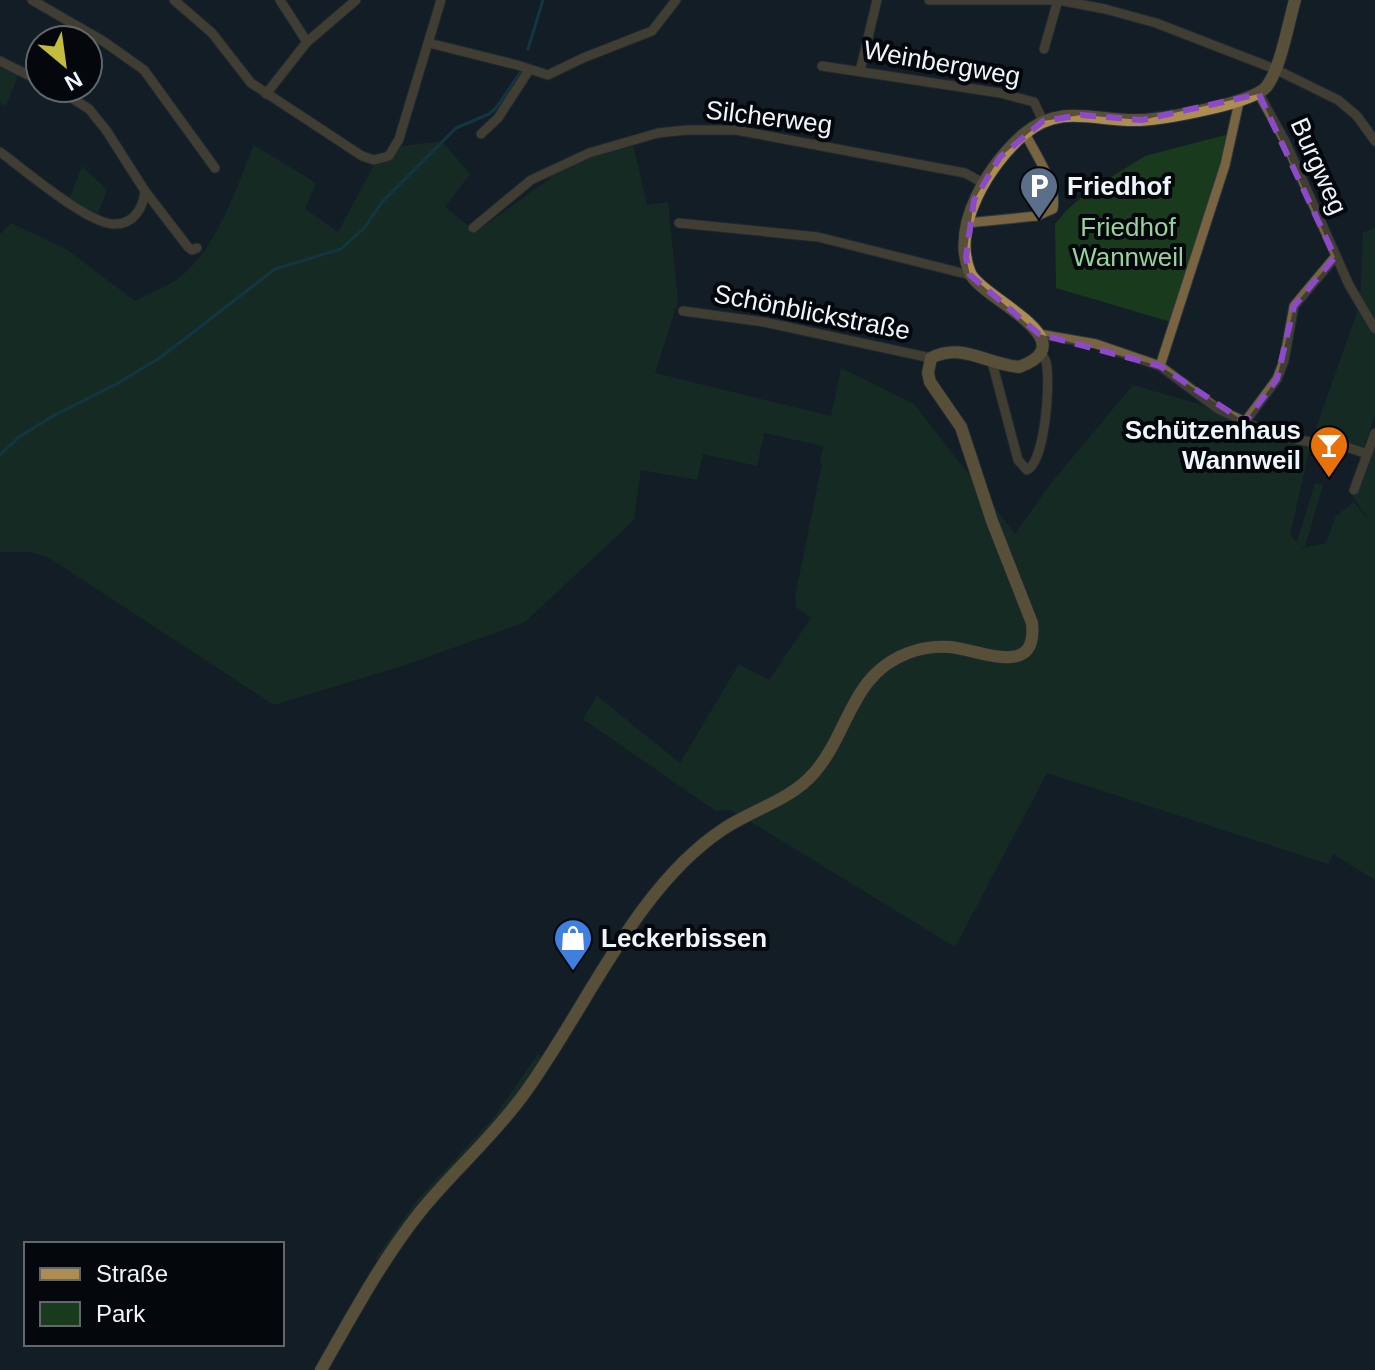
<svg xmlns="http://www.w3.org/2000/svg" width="1375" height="1370" viewBox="0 0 1375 1370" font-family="Helvetica,sans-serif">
  <rect width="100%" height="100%" fill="#131e26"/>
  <g fill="#1a3a1e">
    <path d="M0 67 18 76 6 106 0 103Z"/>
    <path d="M1229 134 1225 157 1171 322 1056 288 1055 224 1067 210 1087 192 1145 156Z"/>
    <path d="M632 140 647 205 668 202 678 301 655 373 831 416 841 368 914 404 1015 534 1051 483 1133 385 1216 409 1304 442 1310 447 1290 535 1297 542 1315 483 1323 485 1305 547 1301 546 1303 548 1326 543 1336 516 1354 502 1372 524 1353 497 1375 433V880L1333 854 1328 864 1047 773 955 947 743 817 730 810 716 811 583 719 597 696 680 763 739 664 769 680 811 618 796 607 795 597 822 464 820 463 823 446 764 433 757 466 703 454 697 480 641 470 634 520 525 622 405 665 274 705 51 559 31 552H0V234L11 223 66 249 135 301C150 293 167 287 180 277 218 247 236 188 254 145L316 183 305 209 338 232 380 154 395 150 401 146 442 141 470 174 445 207 476 232 567 166Z"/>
    <path d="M82 166 107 190 97 215 69 200Z"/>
    <path d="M1375 227V416L1363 448 1311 442 1360 304 1363 233Z"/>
    <path d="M538 1054 547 1061 382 1264 375 1259 417 1200 494 1117Z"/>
  </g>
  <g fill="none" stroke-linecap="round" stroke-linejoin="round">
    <g stroke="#115665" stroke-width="3">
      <path d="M528 49 543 0"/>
      <path d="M0 455 19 437 53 416 120 382 161 357 275 269 341 249 364 228 383 201 456 128 489 114 496 108 520 73"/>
    </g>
    <defs>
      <g id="street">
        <path d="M32 0 103 41 144 70 215 168"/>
        <path d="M174 0 212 33 251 83 362 156 374 160 389 156 399 139 441 0"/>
        <path d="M280 0 307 42"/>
        <path d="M929 0H1058L1105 9 1156 23 1275 69 1338 100 1357 116 1375 141"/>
        <path d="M429 43 517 65 548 75 583 58 652 31 676 0"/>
        <path d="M1044 49 1058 0"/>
        <path d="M0 61 40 81"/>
        <path d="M822 66 1000 93 1034 102 1043 121"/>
        <path d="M860 71 877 0"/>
        <path d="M56 88 89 109 106 130 145 191 188 247 192 250 197 248"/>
        <path d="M266 94 307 42 356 0"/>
        <path d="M1259 94 1286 143 1349 285 1375 329"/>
        <path d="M481 134 498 118 529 70"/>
        <path d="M0 152C22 168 90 226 115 224 134 224 143 208 145 191"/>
        <path d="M679 223 818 237 970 275"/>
        <path d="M967 223 1037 216 1053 209C1058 185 1035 154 1025 133"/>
        <path d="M473 228 531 180 589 153 658 133 687 130H736L965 173 985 184"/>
        <path d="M683 311 764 322 931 358"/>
        <path d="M1039 334 1096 344 1160 366 1218 409 1271 434 1310 442 1335 443 1367 454"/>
        <path d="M992 362 1018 460 1027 470C1045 462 1051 381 1046 362 1045 358 1042 355 1040 351"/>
        <path d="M1160 366 1225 165 1239 102"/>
        <path d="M1245 422 1277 379 1284 361 1294 306 1335 257"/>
        <path d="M1354 490 1375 433"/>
      </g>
      <path id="secondary" d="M321 1370C352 1316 381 1261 420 1212 453 1171 493 1137 524 1094 585 1011 635 888 722 830 751 810 791 800 814 773 850 732 850 675 908 653 921 648 936 646 950 647 981 650 1038 679 1032 623L992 521 961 427 930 382 928 373 931 358C962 342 986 364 1019 367 1090 341 980 298 970 273 950 226 989 164 1024 134 1062 102 1096 122 1140 120 1163 119 1255 103 1267 86 1281 67 1288 24 1295 0"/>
    </defs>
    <use href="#street" stroke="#2d3840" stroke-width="11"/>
    <use href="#secondary" stroke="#2d3840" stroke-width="14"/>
    <use href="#street" stroke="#786440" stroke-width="9"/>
    <use href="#secondary" stroke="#ad8d51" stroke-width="12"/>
  </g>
  <path d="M0 0H1375V1370H0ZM1259 94 1335 257 1294 306 1277 379 1245 422 1160 366 1039 334 970 275 966 257 974 200 1000 157 1043 121 1081 115 1142 120Z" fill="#131e26" fill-opacity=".55" fill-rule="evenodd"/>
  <path fill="none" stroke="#8c4ac8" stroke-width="6" stroke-dasharray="16 10" stroke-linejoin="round" d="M1259 94 1335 257 1294 306 1277 379 1245 422 1160 366 1039 334 970 275 966 257 974 200 1000 157 1043 121 1081 115 1142 120Z"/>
  <defs>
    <symbol id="parking-pin" viewBox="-11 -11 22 30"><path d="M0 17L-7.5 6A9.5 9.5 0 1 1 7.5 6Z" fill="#5c6f8a" stroke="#04070b"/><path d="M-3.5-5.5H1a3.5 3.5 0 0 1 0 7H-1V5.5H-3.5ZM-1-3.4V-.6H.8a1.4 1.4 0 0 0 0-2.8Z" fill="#fff"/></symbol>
    <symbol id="bar-pin" viewBox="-11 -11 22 30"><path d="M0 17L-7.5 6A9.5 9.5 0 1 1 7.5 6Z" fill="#e8710a" stroke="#04070b"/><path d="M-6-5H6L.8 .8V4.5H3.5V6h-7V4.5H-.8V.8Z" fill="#fff"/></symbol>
    <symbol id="shop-pin" viewBox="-11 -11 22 30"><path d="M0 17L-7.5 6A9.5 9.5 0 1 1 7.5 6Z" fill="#3f7fe0" stroke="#04070b"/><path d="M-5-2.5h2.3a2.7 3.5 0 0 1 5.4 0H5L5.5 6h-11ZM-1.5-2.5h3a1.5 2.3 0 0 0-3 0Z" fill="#fff"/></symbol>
  </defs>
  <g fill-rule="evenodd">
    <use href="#parking-pin" x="1017" y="164" width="44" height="60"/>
    <use href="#bar-pin" x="1307" y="423" width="44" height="60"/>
    <use href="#shop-pin" x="551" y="916" width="44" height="60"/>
  </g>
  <g text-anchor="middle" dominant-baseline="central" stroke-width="8" stroke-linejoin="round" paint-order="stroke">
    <g font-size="26" fill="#eff6fb" stroke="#04070b">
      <text transform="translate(942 63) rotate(10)">Weinbergweg</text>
      <text transform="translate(769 117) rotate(7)">Silcherweg</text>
      <text transform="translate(1319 166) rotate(66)">Burgweg</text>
      <text transform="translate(812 312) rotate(11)">Schönblickstraße</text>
    </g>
    <g font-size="26" font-weight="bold" fill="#eff6fb" stroke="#04070b" text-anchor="start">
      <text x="1067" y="186">Friedhof</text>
      <text x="1301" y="430" text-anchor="end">Schützenhaus<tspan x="1301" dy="30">Wannweil</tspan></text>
      <text x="601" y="938">Leckerbissen</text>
    </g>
    <g font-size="26" fill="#96d29b" stroke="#04070b">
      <text x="1128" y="227">Friedhof<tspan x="1128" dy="30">Wannweil</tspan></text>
    </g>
  </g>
  <rect x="24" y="1242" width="260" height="104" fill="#04070b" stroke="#62676b" stroke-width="2"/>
  <rect x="40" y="1268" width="40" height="12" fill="#ad8d51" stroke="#62676b" stroke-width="2"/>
  <text x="96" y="1282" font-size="24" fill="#eff6fb">Straße</text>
  <rect x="40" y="1302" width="40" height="24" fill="#1a3a1e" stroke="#62676b" stroke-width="2"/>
  <text x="96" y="1322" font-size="24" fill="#eff6fb">Park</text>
  <g transform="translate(64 64) rotate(151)"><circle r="38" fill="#04070b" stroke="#62676b" stroke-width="2"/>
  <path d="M0-6L14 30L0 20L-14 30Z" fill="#c5bc3d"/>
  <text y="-12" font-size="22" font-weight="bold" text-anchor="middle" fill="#eff6fb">N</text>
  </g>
</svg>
